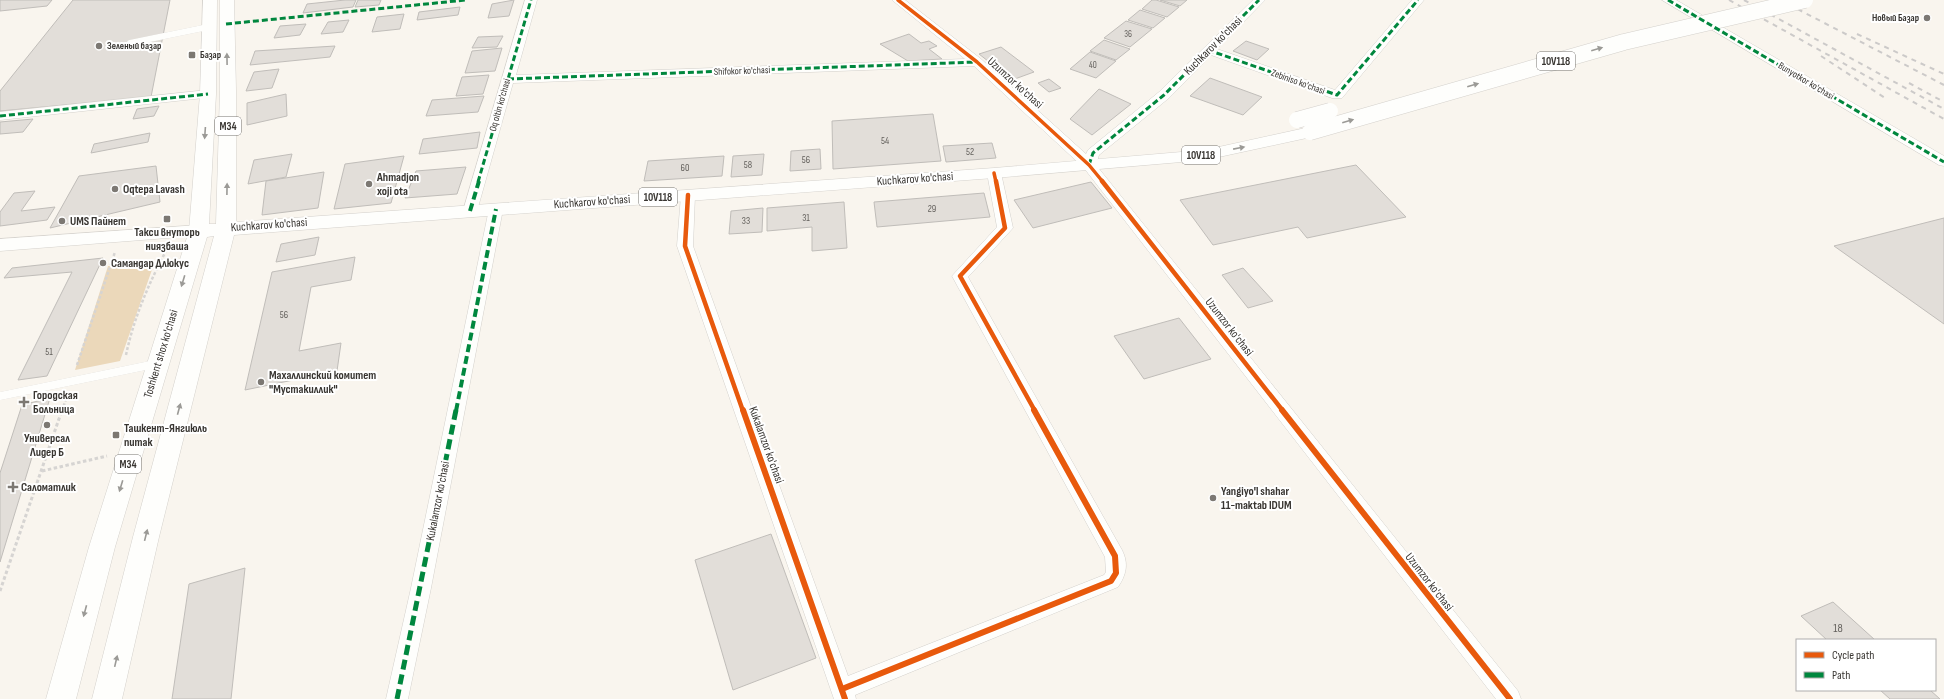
<svg xmlns="http://www.w3.org/2000/svg" width="1944" height="699" viewBox="0 0 1944 699" font-family="'Sofia Sans Condensed',sans-serif">
  <rect width="100%" height="100%" fill="#f9f5ee"/>
  <path fill="#ebd8ba" d="M154 264 120 361 75 370 108 266Z"/>
  <g fill="#e2ded9" stroke="#c0bdb9">
    <path d="M0 0H52L47 6 0 11Z"/>
    <path d="M73 0H170L151 97 0 111V91Z"/>
    <path d="M345 0H356L353 7 303 13 307 4Z"/>
    <path d="M358 0H381L379 5 355 7Z"/>
    <path d="M514 0 509 16 488 18 492 4Z"/>
    <path d="M1152 0H1156L1179 7 1167 17 1142 9Z"/>
    <path d="M1160 0H1187L1180 6Z"/>
    <path d="M460 7 458 15 417 20 419 12Z"/>
    <path d="M1140 10 1165 18 1153 28 1128 20Z"/>
    <path d="M404 14 400 29 372 32 377 17Z"/>
    <path d="M349 20 343 32 321 34 328 22Z"/>
    <path d="M1126 21 1152 29 1130 47 1104 38Z"/>
    <path d="M306 24 300 35 274 38 280 26Z"/>
    <path d="M909 34 921 43 929 41 937 46 929 49 942 59 908 61 880 44Z"/>
    <path d="M503 36 497 47 472 48 478 37Z"/>
    <path d="M1104 40 1130 49 1116 60 1090 51Z"/>
    <path d="M1246 41 1269 49 1257 60 1233 51Z"/>
    <path d="M335 46 330 57 250 65 255 51Z"/>
    <path d="M1001 47 1034 72 1012 80 979 54Z"/>
    <path d="M502 48 495 71 465 73 472 51Z"/>
    <path d="M1090 52 1116 61 1096 78 1070 69Z"/>
    <path d="M279 69 272 88 246 91 254 72Z"/>
    <path d="M489 75 483 94 456 96 462 77Z"/>
    <path d="M1210 78 1262 97 1243 115 1190 96Z"/>
    <path d="M1049 79 1061 88 1049 92 1038 83Z"/>
    <path d="M1099 89 1131 104 1092 135 1070 119Z"/>
    <path d="M286 94 287 116 247 125V103Z"/>
    <path d="M484 96 478 112 426 116 432 100Z"/>
    <path d="M159 106 154 116 133 119 137 109Z"/>
    <path d="M933 114 941 161 833 169 832 121Z"/>
    <path d="M33 119 23 132 0 134V122Z"/>
    <path d="M480 132 477 148 419 154 423 139Z"/>
    <path d="M150 133 148 142 91 153 94 144Z"/>
    <path d="M992 143 996 158 946 162 943 146Z"/>
    <path d="M820 149 821 169 790 171 791 151Z"/>
    <path d="M292 154 286 177 248 184 254 160Z"/>
    <path d="M764 154 762 175 731 177 733 156Z"/>
    <path d="M404 156 391 203 334 209 345 164Z"/>
    <path d="M724 156 722 176 644 181 648 161Z"/>
    <path d="M1356 165 1406 217 1307 238 1298 227 1213 245 1180 200Z"/>
    <path d="M156 166 160 202 50 228 79 176Z"/>
    <path d="M466 167 457 194 405 198 416 171Z"/>
    <path d="M324 172 318 208 262 215 266 181Z"/>
    <path d="M1091 182 1112 208 1033 228 1014 200Z"/>
    <path d="M35 191 21 211 55 207 47 220 0 226V212L14 193Z"/>
    <path d="M984 193 990 217 877 227 874 202Z"/>
    <path d="M844 202 847 248 812 251V227L767 231V208Z"/>
    <path d="M763 208 762 232 729 234 731 211Z"/>
    <path d="M1944 218V324L1834 246Z"/>
    <path d="M319 237 315 255 276 262 281 244Z"/>
    <path d="M355 257 351 280 311 287 299 351 341 343 337 371 245 390 272 272Z"/>
    <path d="M103 258 47 376 18 380 72 272 4 278 12 268Z"/>
    <path d="M1243 268 1273 301 1248 308 1222 275Z"/>
    <path d="M1179 318 1211 359 1144 379 1114 336Z"/>
    <path d="M50 398 0 562V473L22 405Z"/>
    <path d="M771 534 816 658 733 690 695 560Z"/>
    <path d="M245 568 231 699H172L189 584Z"/>
    <path d="M1833 602 1875 640H1827L1801 616Z"/>
    <path d="M1880 690H1930L1940 699H1890Z"/>
  </g>
  <g fill="none" stroke-linecap="round" stroke-linejoin="round">
    <defs>
      <path id="service-far1" d="M130 43 208 27"/>
      <path id="service" d="M0 396 155 364"/>
      <g id="minor">
        <path d="M525 0H537L516 75 965 59 892 0H905L981 59 1086 154 1088 150 1159 92 1253 0H1265L1217 49 1335 90 1412 0H1424L1342 98H1332L1211 55 1169 98 1099 155 1096 165 1518 691 1521 699H1496L1084 168 974 66 513 83 477 211 475 214H465L463 211Z"/>
        <path d="M1662 0H1676L1944 156V166L1939 165Z"/>
        <path d="M208 90 213 91 214 94 213 97 0 120V112Z"/>
        <path d="M994 169 999 170 1001 173 1013 228 968 277 1122 550C1129 564 1126 575 1118 587L855 695 856 699H834L677 246 681 195 683 192H693L695 195 693 246 848 676 1104 575 1106 572 1105 557 952 276 997 227 987 173 989 170Z"/>
        <path d="M496 204 501 206 503 209 431 588 408 699H386L411 588 489 209 491 206Z"/>
      </g>
      <path id="secondary" d="M199 225 206 227 209 231 206 235 0 251V239Z"/>
      <path id="primary" d="M203 0H217L216 94 209 224H216L220 91V0H234L236 91V222L994 168 1205 150 1310 127 1316 128 1319 132 1316 136 1205 160 994 178 234 235 159 537 122 699H92L133 537 214 236 207 237 115 547 76 699H46L89 547 189 231 200 94Z"/>
    </defs>
    <use href="#service-far1" stroke="#d4d1cc" stroke-width="6"/>
    <use href="#service" stroke="#d4d1cc" stroke-width="8"/>
    <use href="#minor" stroke="#d4d1cc" stroke-width="1"/>
    <use href="#secondary" stroke="#d4d1cc" stroke-width="1"/>
    <use href="#primary" stroke="#d4d1cc" stroke-width="1"/>
    <g stroke="#d6d4d2" stroke-width="2.5" stroke-dasharray="3 2" stroke-linecap="butt">
      <path d="M126 355C134 317 149 283 167 249"/>
      <path d="M77 365 115 252"/>
      <path d="M62 411 67 396"/>
    </g>
    <g stroke="#d6d4d2" stroke-width="3" stroke-dasharray="3.5 2.5" stroke-linecap="butt">
      <path d="M42 471 107 456"/>
      <path d="M0 591 62 410"/>
    </g>
    <use href="#service-far1" stroke="#fefefc" stroke-width="6"/>
    <use href="#service" stroke="#fefefc" stroke-width="8"/>
    <use href="#minor" fill="#fefefc" fill-rule="evenodd"/>
    <use href="#secondary" fill="#fefefc" fill-rule="evenodd"/>
    <use href="#primary" fill="#fefefc" fill-rule="evenodd"/>
    <g stroke="#cccac9" stroke-width="2" stroke-dasharray="5 5" stroke-linecap="butt">
      <path d="M1729 0 1944 119"/>
      <path d="M1744 0 1944 109"/>
      <path d="M1780 0 1944 85"/>
      <path d="M1857 34 1944 74"/>
      <path d="M1821 56 1885 98"/>
      <path d="M1909 83 1944 102"/>
    </g>
    <defs>
      <g id="primary-bridge">
        <path d="M1297 120 1330 111"/>
        <path d="M1310 132 1624 42 1805 0"/>
      </g>
    </defs>
    <use href="#primary-bridge" stroke="#d4d1cc" stroke-width="17" stroke-linecap="butt"/>
    <use href="#primary-bridge" stroke="#fefefc" stroke-width="16"/>
    <g stroke="#00873e" stroke-width="3" stroke-dasharray="6 3" stroke-linecap="butt">
      <path d="M1668 0 1944 162"/>
      <path d="M226 24 466 0"/>
      <path d="M1208 50 1337 95 1418 0"/>
      <path d="M508 79 977 62"/>
      <path d="M0 116 208 94"/>
      <path d="M1089 165 1093 153 1164 95 1259 0"/>
      <path d="M478 182 531 0"/>
    </g>
    <g stroke="#00873e" stroke-width="4" stroke-dasharray="8 4" stroke-linecap="butt">
      <path d="M470 211 479 181"/>
      <path d="M456 411 496 209"/>
    </g>
    <path stroke="#00873e" stroke-width="5" stroke-dasharray="10 5" stroke-linecap="butt" d="M397 699 456 410"/>
    <defs>
      <g id="cycleway-far2">
        <path d="M898 0 977 62 1089 165 1103 182"/>
        <path d="M994 173 996 182"/>
      </g>
      <g id="cycleway-far1">
        <path d="M996 181 1005 228 960 276 1035 411"/>
        <path d="M1102 181 1283 411"/>
        <path d="M688 195 685 246 743 411"/>
      </g>
      <g id="cycleway">
        <path d="M743 410 845 699"/>
        <path d="M1282 410 1510 699"/>
        <path d="M842 689 1111 581 1116 573 1115 556 1034 410"/>
      </g>
    </defs>
    <use href="#cycleway-far2" stroke="#fff" stroke-width="5.5"/>
    <use href="#cycleway-far1" stroke="#fff" stroke-width="7"/>
    <use href="#cycleway" stroke="#fff" stroke-width="8"/>
    <use href="#cycleway-far2" stroke="#e8590c" stroke-width="3.5"/>
    <use href="#cycleway-far1" stroke="#e8590c" stroke-width="4.5"/>
    <use href="#cycleway" stroke="#e8590c" stroke-width="6"/>
  </g>
  <defs><path id="oneway-solid" d="M-6-.8H1V-3.2L6.5 0L1 3.2V.8H-6Z"/></defs>
  <g fill="#9b9a96">
    <use href="#oneway-solid" transform="translate(1597 49) rotate(-16)"/>
    <use href="#oneway-solid" transform="translate(227 59) rotate(-91)"/>
    <use href="#oneway-solid" transform="translate(1473 85) rotate(-16)"/>
    <use href="#oneway-solid" transform="translate(1348 121) rotate(-16)"/>
    <use href="#oneway-solid" transform="translate(205 133) rotate(94)"/>
    <use href="#oneway-solid" transform="translate(1239 148) rotate(-11)"/>
    <use href="#oneway-solid" transform="translate(227 189) rotate(-89)"/>
    <use href="#oneway-solid" transform="translate(183 281) rotate(107)"/>
    <use href="#oneway-solid" transform="translate(179 409) rotate(-75)"/>
    <use href="#oneway-solid" transform="translate(121 486) rotate(107)"/>
    <use href="#oneway-solid" transform="translate(146 535) rotate(-76)"/>
    <use href="#oneway-solid" transform="translate(85 611) rotate(105)"/>
    <use href="#oneway-solid" transform="translate(116 661) rotate(-77)"/>
  </g>
  <g fill="#7c7873" stroke="#fff" stroke-width="1.5">
    <circle cx="1927" cy="18" r="4"/>
    <circle cx="99" cy="46" r="4"/>
    <rect x="188" y="51" width="8" height="8" rx="2"/>
    <circle cx="369" cy="184" r="4"/>
    <circle cx="115" cy="189" r="4"/>
    <rect x="163" y="215" width="8" height="8" rx="2"/>
    <circle cx="62" cy="221" r="4"/>
    <circle cx="103" cy="263" r="4"/>
    <circle cx="261" cy="382" r="4"/>
    <path d="M22 396h4v4h4v4h-4v4h-4v-4h-4v-4h4z"/>
    <circle cx="47" cy="425" r="4"/>
    <rect x="112" y="431" width="8" height="8" rx="2"/>
    <path d="M11 481h4v4h4v4h-4v4h-4v-4h-4v-4h4z"/>
    <circle cx="1213" cy="498" r="4"/>
  </g>
  <g text-anchor="middle" dominant-baseline="central" stroke-width="4" stroke-linejoin="round" paint-order="stroke">
    <g font-size="9" fill="#63605c">
      <text x="1128" y="34">36</text>
      <text x="1093" y="65">40</text>
    </g>
    <g font-size="10" font-weight="bold" fill="#383531" stroke="#fff" text-anchor="start">
      <text x="1919" y="18" text-anchor="end">Новый Базар</text>
      <text x="107" y="46">Зеленый базар</text>
      <text x="200" y="55">Базар</text>
    </g>
    <g font-size="10" fill="#383531" stroke="#fff">
      <text transform="translate(742 71) rotate(-2)">Shifokor ko'chasi</text>
      <text transform="translate(1806 81) rotate(31)">Bunyotkor ko'chasi</text>
      <text transform="translate(1298 82) rotate(20)">Zebiniso ko'chasi</text>
      <text transform="translate(500 105) rotate(-74)">Oq oltin ko'chasi</text>
    </g>
    <g font-size="10" fill="#63605c">
      <text x="885" y="141">54</text>
      <text x="970" y="152">52</text>
      <text x="806" y="160">56</text>
      <text x="748" y="165">58</text>
      <text x="685" y="168">60</text>
      <text x="932" y="209">29</text>
      <text x="806" y="218">31</text>
      <text x="746" y="221">33</text>
      <text x="284" y="315">56</text>
      <text x="49" y="352">51</text>
    </g>
    <g fill="#fff" stroke="#74726f" stroke-width="1">
      <rect x="1537" y="52" width="38" height="18" rx="3"/>
      <rect x="215" y="117" width="26" height="18" rx="3"/>
      <rect x="1182" y="146" width="38" height="18" rx="3"/>
      <rect x="639" y="188" width="38" height="18" rx="3"/>
      <rect x="115" y="455" width="26" height="18" rx="3"/>
    </g>
    <g font-size="11" font-weight="bold" fill="#383531">
      <text x="1556" y="61">10V118</text>
      <text x="228" y="126">M34</text>
      <text x="1201" y="155">10V118</text>
      <text x="658" y="197">10V118</text>
      <text x="128" y="464">M34</text>
    </g>
    <g font-size="12" fill="#383531" stroke="#fff">
      <text transform="translate(1213 46) rotate(-45)">Kuchkarov ko'chasi</text>
      <text transform="translate(1015 83) rotate(42)">Uzumzor ko'chasi</text>
      <text transform="translate(915 179) rotate(-4)">Kuchkarov ko'chasi</text>
      <text transform="translate(592 202) rotate(-4)">Kuchkarov ko'chasi</text>
      <text transform="translate(269 225) rotate(-4)">Kuchkarov ko'chasi</text>
      <text transform="translate(1229 327) rotate(52)">Uzumzor ko'chasi</text>
      <text transform="translate(161 354) rotate(-73)">Toshkent shox ko'chasi</text>
      <text transform="translate(766 445) rotate(70)">Kukalamzor ko'chasi</text>
      <text transform="translate(438 501) rotate(-79)">Kukalamzor ko'chasi</text>
      <text transform="translate(1429 582) rotate(52)">Uzumzor ko'chasi</text>
    </g>
    <g font-size="12" font-weight="bold" fill="#383531" stroke="#fff" text-anchor="start">
      <text x="377" y="177">Ahmadjon<tspan x="377" dy="14">xoji ota</tspan></text>
      <text x="123" y="189">Oqtepa Lavash</text>
      <text x="70" y="221">UMS Пайнет</text>
      <text x="167" y="232" text-anchor="middle">Такси внуторь<tspan x="167" dy="14">ниязбаша</tspan></text>
      <text x="111" y="263">Самандар Длюкус</text>
      <text x="269" y="375">Махаллинский комитет<tspan x="269" dy="14">"Мустакиллик"</tspan></text>
      <text x="33" y="395">Городская<tspan x="33" dy="14">Больница</tspan></text>
      <text x="124" y="428">Ташкент-Янгиюль<tspan x="124" dy="14">питак</tspan></text>
      <text x="47" y="438" text-anchor="middle">Универсал<tspan x="47" dy="14">Лидер Б</tspan></text>
      <text x="21" y="487">Саломатлик</text>
      <text x="1221" y="491">Yangiyo'l shahar<tspan x="1221" dy="14">11-maktab IDUM</tspan></text>
    </g>
    <g font-size="12" fill="#63605c">
      <text x="1838" y="628">18</text>
    </g>
  </g>
  <rect x="1796" y="639" width="140" height="52" fill="#ffffff" stroke="#afaead"/>
  <rect x="1804" y="652" width="20" height="6" fill="#e8590c" stroke="#afaead"/>
  <text x="1832" y="659" font-size="12" fill="#383531">Cycle path</text>
  <rect x="1804" y="672" width="20" height="6" fill="#00873e" stroke="#afaead"/>
  <text x="1832" y="679" font-size="12" fill="#383531">Path</text>
</svg>
